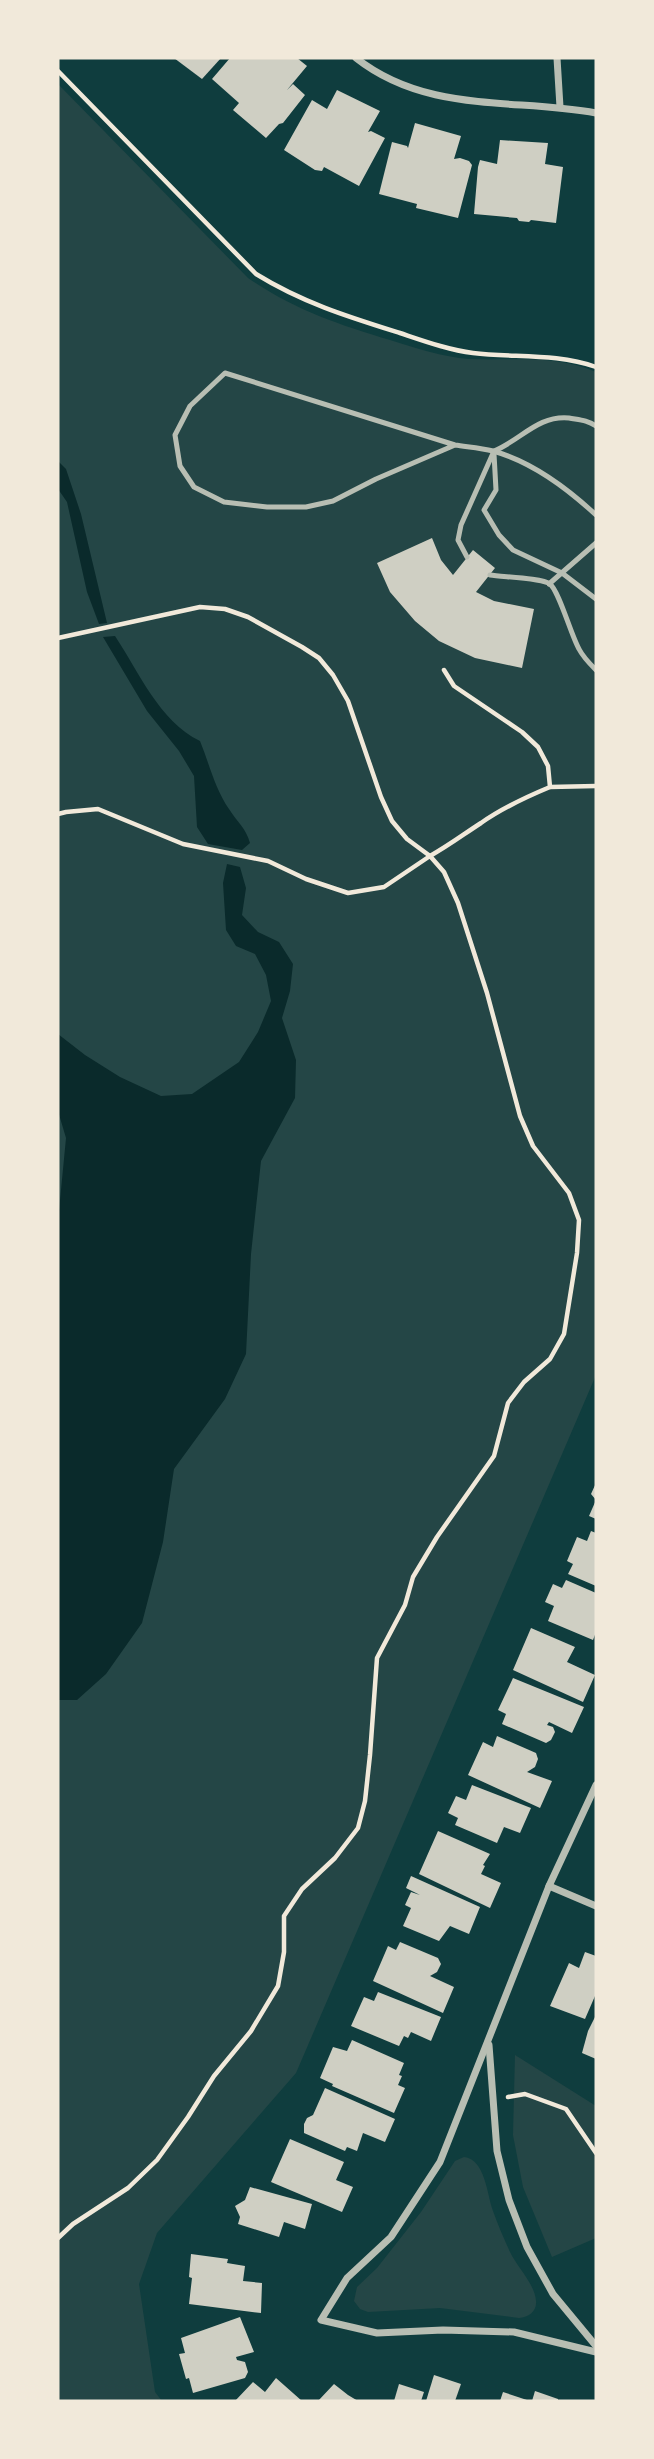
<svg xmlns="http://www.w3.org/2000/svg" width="654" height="2459" viewBox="0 0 654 2459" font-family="'Sofia Sans Condensed',sans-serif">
  <rect width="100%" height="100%" fill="#0f3d3e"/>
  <g fill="#244646">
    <path d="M58 84 248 278C295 310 337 324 390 340 415 348 443 357 469 359 512 361 555 354 596 372V1375L296 2073 157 2233 139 2284 155 2392 162 2401H58Z"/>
    <path d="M515 2055 596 2106V2238L552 2257 523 2187 513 2135Z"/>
    <path d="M464 2157C485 2159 487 2194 493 2211 498 2225 504 2239 510 2252 517 2267 535 2284 536 2301 537 2311 529 2317 519 2318L440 2308 368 2312 360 2309 354 2301 357 2287 377 2268 421 2212 455 2161Z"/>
  </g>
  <g fill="#0a2a2b">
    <path d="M58 461 66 469 81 514 107 623 99 624 87 592 67 502 58 489Z"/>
    <path d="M115 636C139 672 159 721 200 741 209 763 215 789 229 809 237 822 246 828 250 843L242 850 208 844 197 827 194 776 179 751 147 711 103 637Z"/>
    <path d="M227 864 240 867 246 888 242 915 258 932 279 942 293 964 290 991 282 1018 296 1060 295 1098 261 1161 251 1254 246 1354 225 1399 174 1469 163 1542 142 1623 106 1674 77 1700H58V1221L66 1138 58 1111V1034L85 1055 120 1077 161 1096 192 1094 239 1062 258 1032 271 1001 266 975 255 954 236 946 226 930 223 883Z"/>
  </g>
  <g fill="#cfcfc3">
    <path d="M174 58H221L202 79Z"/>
    <path d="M230 58H297L307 66 287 90 293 84 305 95 283 123 279 124 266 138 233 110 239 103 212 79Z"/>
    <path d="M337 90 380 111 368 132 371 131 385 138 359 186 324 167 322 171 315 170 284 150 312 100 327 109Z"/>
    <path d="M415 123 461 136 454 159 460 158 469 161 472 165 458 218 416 208 417 204 379 194 392 142 407 146 408 148Z"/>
    <path d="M500 140 548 143 545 164 563 167 556 223 531 220 529 222 519 221 517 218 474 214 478 167 480 160 497 164Z"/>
    <path d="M432 538 441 560 453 575 473 550 495 568 476 592 494 601 534 609 522 668 475 658 439 641 415 621 390 592 377 563Z"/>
    <path d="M596 1483V1519L589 1516 596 1500 591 1494Z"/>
    <path d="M591 1531 596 1533V1586L568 1574 573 1564 567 1561 577 1537 587 1541Z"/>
    <path d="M566 1580 596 1593V1632L593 1640 548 1621 554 1606 545 1602 553 1584 562 1588Z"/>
    <path d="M531 1628 575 1647 567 1662 595 1675 583 1702 513 1670Z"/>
    <path d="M513 1678 584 1707 572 1733 549 1722 547 1725 553 1727 555 1732 551 1740 546 1743 502 1724 506 1714 498 1710Z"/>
    <path d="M497 1736 536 1753 538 1759 535 1767 527 1772 552 1781 540 1808 468 1775 483 1742 493 1747Z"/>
    <path d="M472 1785 531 1808 520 1833 504 1827 497 1843 455 1825 458 1818 448 1813 456 1796 466 1800Z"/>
    <path d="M438 1831 490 1854 483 1865 485 1866 481 1874 501 1883 490 1908 419 1874Z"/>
    <path d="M411 1876 480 1907 469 1934 450 1926 439 1941 403 1926 411 1908 405 1905 411 1892 420 1895 406 1888Z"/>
    <path d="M400 1942 438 1958 441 1964 437 1972 430 1976 454 1987 443 2013 373 1981 388 1946 396 1950Z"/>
    <path d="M585 1952 596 1956V1997L595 1996 585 2019 550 2006 569 1963 579 1968Z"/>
    <path d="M378 1992 441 2017 431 2041 411 2032 408 2038 404 2036 399 2046 351 2026 364 1997 374 2001Z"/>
    <path d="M596 2015V2059L582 2053 588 2031Z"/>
    <path d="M352 2040 404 2063 399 2075 402 2076 398 2085 405 2088 394 2113 332 2086 333 2084 320 2078 333 2047 347 2051Z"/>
    <path d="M325 2088 395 2119 385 2142 363 2133 357 2151 347 2147 345 2151 304 2133V2124L307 2118 313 2115Z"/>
    <path d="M290 2139 344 2162 336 2180 353 2187 342 2212 271 2182Z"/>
    <path d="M250 2187 312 2204 305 2229 284 2222 279 2237 238 2224 240 2217 235 2206 245 2200Z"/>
    <path d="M191 2254 228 2259 227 2263 245 2266 243 2281 262 2283 261 2313 189 2304 192 2278 189 2277Z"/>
    <path d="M240 2317 254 2352 236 2357 237 2360 245 2362 248 2372 245 2378 193 2393 189 2378 186 2379 179 2354 185 2353 181 2338Z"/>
    <path d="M434 2375 461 2384 455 2401H426Z"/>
    <path d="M276 2378 302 2401H235L253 2382 265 2392Z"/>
    <path d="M334 2384 348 2395 358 2401H318Z"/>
    <path d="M399 2384 424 2392 421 2401H394Z"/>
    <path d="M535 2391 558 2399V2401H532Z"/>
    <path d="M503 2392 530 2401H500Z"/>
  </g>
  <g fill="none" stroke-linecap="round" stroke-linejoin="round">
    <g stroke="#f1e9da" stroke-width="4.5">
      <path d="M58 71 256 274C303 303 349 317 400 333 424 341 449 350 473 353 515 358 556 353 596 367"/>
      <path d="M58 638 200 607 225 609 248 617 302 647 319 658 333 675 348 701 381 797 392 821 407 839 430 856C448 846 464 834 481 823 502 808 526 797 550 787L548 766 538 747 522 732 454 686 444 670"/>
      <path d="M550 787 596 786"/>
      <path d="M58 814 66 812 98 809 183 844 268 861 306 879 348 893 384 887 430 856 444 872 458 903 487 993 520 1116 533 1146 569 1193 579 1220 577 1253 564 1334 550 1359 524 1382 508 1403 494 1456 437 1537 413 1577 405 1605 377 1658 370 1755 365 1801 358 1828 335 1858 302 1889 284 1916V1952L278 1986 251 2031 214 2076 188 2117 157 2160 128 2188 73 2224 58 2238"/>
      <path d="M508 2097 525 2094 566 2109 596 2153"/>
    </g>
    <g stroke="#b8beb3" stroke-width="5">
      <path d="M455 445 376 479 333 501 306 507H267L224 502 194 487 180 466 175 435 190 406 225 373 455 445C468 447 481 448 493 451 533 462 567 488 596 515"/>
      <path d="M494 454 496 490 484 510 499 535 513 550 562 573 596 599"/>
      <path d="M467 557 458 540 461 525 494 451C521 440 538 415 569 418 580 420 587 420 596 426"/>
      <path d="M490 575C502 577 542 578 550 584 559 591 571 635 579 649 583 657 590 664 596 670"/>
      <path d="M549 584 596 543"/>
    </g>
    <g stroke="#b8beb3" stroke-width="7">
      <path d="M356 58C427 114 514 98 596 113"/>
      <path d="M557 58 560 107"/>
      <path d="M596 1785 549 1886 440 2162 391 2237 347 2278 321 2320 377 2333 443 2330 514 2332 596 2352"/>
      <path d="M549 1886 596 1906"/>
      <path d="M489 2045 497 2151 509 2200 527 2247 553 2294 596 2346"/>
    </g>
  </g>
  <rect width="654" height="2459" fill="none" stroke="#f1e9da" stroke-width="119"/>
</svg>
